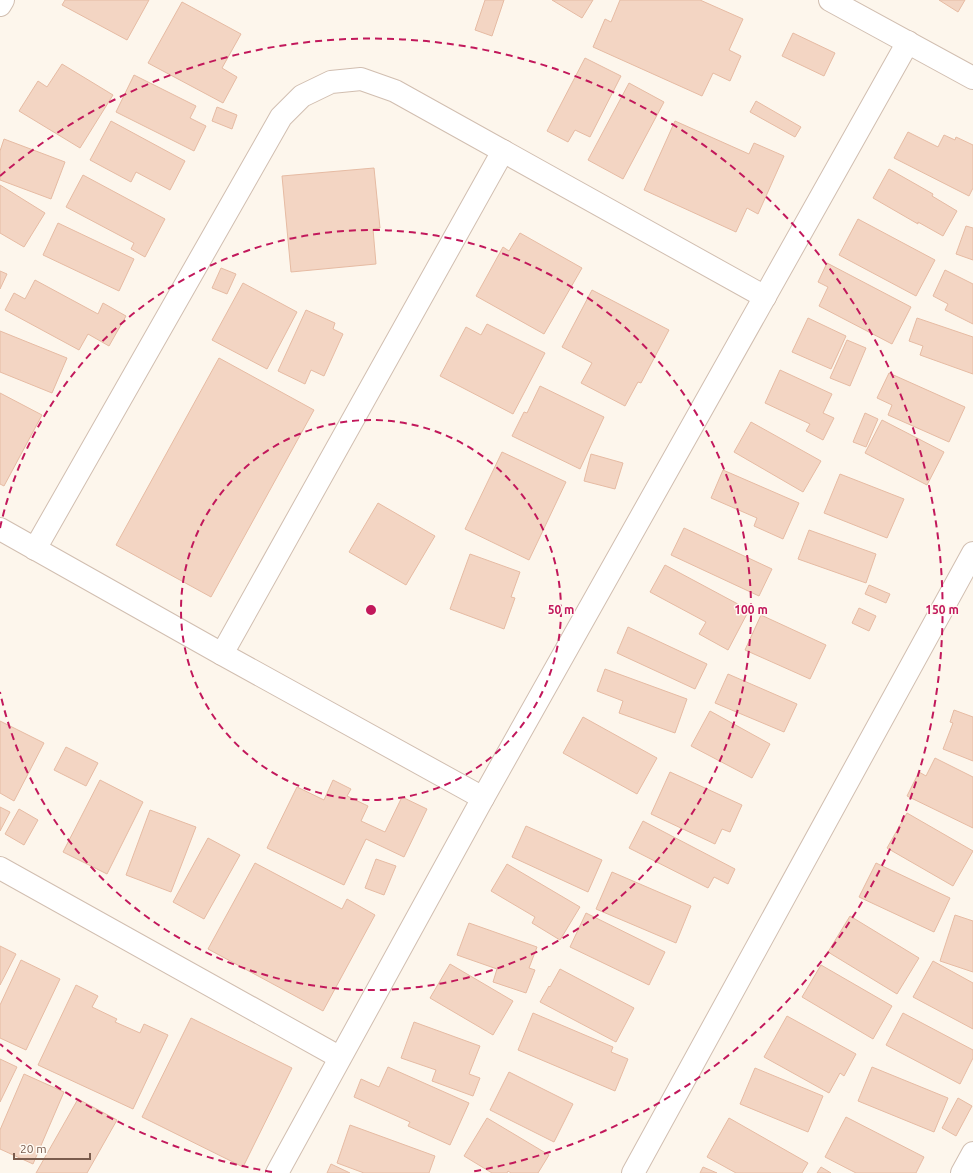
<svg xmlns="http://www.w3.org/2000/svg" width="973" height="1173" viewBox="0 0 973 1173" font-family="Ubuntu,sans-serif">
  <rect width="100%" height="100%" fill="#fdf6ec"/>
  <g fill="#f3d5c3" stroke="#e6bba3">
    <path d="M65 0H149L127 40 62 5Z"/>
    <path d="M485 0H504L492 36 475 30Z"/>
    <path d="M552 0H593L582 18Z"/>
    <path d="M620 0H700L743 19 729 50 741 56 730 81 713 73 702 96 593 47 605 19 611 22Z"/>
    <path d="M939 0H965L958 12Z"/>
    <path d="M182 2 241 34 222 68 237 77 223 103 148 63Z"/>
    <path d="M793 33 835 53 824 76 782 56Z"/>
    <path d="M585 58 621 76 590 137 575 130 568 142 547 131Z"/>
    <path d="M62 64 113 95 80 148 19 111 38 81 47 87Z"/>
    <path d="M134 75 196 106 190 118 206 126 194 151 116 112Z"/>
    <path d="M629 83 664 102 623 179 588 160Z"/>
    <path d="M756 101 801 127 795 137 750 112Z"/>
    <path d="M217 107 237 115 232 129 212 121Z"/>
    <path d="M111 121 185 161 170 190 136 172 131 182 90 160Z"/>
    <path d="M675 121 749 154 754 143 784 156 758 214 747 208 736 232 644 190Z"/>
    <path d="M908 132 938 147 944 135 955 140 956 137 973 145V188L969 196 894 158Z"/>
    <path d="M4 139 65 162 51 199 0 180V151Z"/>
    <path d="M374 168 380 228 373 229 376 264 291 272 282 176Z"/>
    <path d="M889 169 933 194 932 196 957 211 943 236 918 222V224L873 198Z"/>
    <path d="M83 175 165 219 145 257 131 249 134 243 66 207Z"/>
    <path d="M0 185 45 213 24 247 0 233Z"/>
    <path d="M858 219 935 260 916 296 839 255Z"/>
    <path d="M58 223 134 259 119 291 43 255Z"/>
    <path d="M966 226 973 228V260L956 254Z"/>
    <path d="M520 233 582 268 544 334 476 296 503 247 509 251Z"/>
    <path d="M827 263 911 307 892 344 819 306 828 287 818 282Z"/>
    <path d="M221 268 236 274 227 294 212 288Z"/>
    <path d="M945 270 973 284V324L945 310 948 304 933 296Z"/>
    <path d="M0 271 7 274 0 289Z"/>
    <path d="M35 280 98 314 103 303 126 316 109 346 88 334 79 350 5 310 14 293 25 299Z"/>
    <path d="M243 283 297 312 267 369 212 340Z"/>
    <path d="M592 290 669 330 641 383 638 382 625 406 581 383 592 363 562 347Z"/>
    <path d="M306 310 335 323 333 329 343 334 324 376 311 370 305 384 278 371Z"/>
    <path d="M808 318 846 336 831 369 792 352Z"/>
    <path d="M917 318 973 337V374L920 355 923 346 909 341Z"/>
    <path d="M487 324 545 353 513 414 440 376 466 327 481 335Z"/>
    <path d="M0 331 67 358 52 393 0 372Z"/>
    <path d="M847 340 866 348 850 386 830 378Z"/>
    <path d="M219 358 314 410 211 597 116 545Z"/>
    <path d="M780 370 832 394 823 413 834 418 823 440 806 431 810 424 765 403Z"/>
    <path d="M889 373 965 407 949 442 888 415 892 405 877 398Z"/>
    <path d="M540 386 604 417 580 469 512 436 524 412 527 413Z"/>
    <path d="M0 393 42 415 4 486 0 484Z"/>
    <path d="M865 413 878 419 866 447 853 442Z"/>
    <path d="M882 420 944 452 927 485 865 453Z"/>
    <path d="M751 422 821 461 803 492 734 452Z"/>
    <path d="M502 452 566 482 529 560 465 529Z"/>
    <path d="M591 454 623 463 615 489 584 481Z"/>
    <path d="M723 470 799 503 783 539 754 526 757 518 711 498Z"/>
    <path d="M840 474 904 499 887 538 824 513Z"/>
    <path d="M378 503 435 536 406 585 349 552Z"/>
    <path d="M684 528 772 569 759 596 671 555Z"/>
    <path d="M809 530 876 554 866 583 798 559Z"/>
    <path d="M470 554 520 572 511 597 515 598 504 629 450 609Z"/>
    <path d="M665 565 749 610 728 650 699 634 706 622 650 592Z"/>
    <path d="M869 585 890 594 886 603 865 594Z"/>
    <path d="M859 608 876 616 869 631 852 623Z"/>
    <path d="M761 615 826 645 810 679 745 650Z"/>
    <path d="M628 627 707 664 695 689 617 653Z"/>
    <path d="M605 669 687 699 675 733 619 713 623 701 597 691Z"/>
    <path d="M728 674 797 704 784 732 715 703Z"/>
    <path d="M954 710 973 717V761L943 749 953 723 950 722Z"/>
    <path d="M710 711 770 744 752 778 691 746Z"/>
    <path d="M583 717 657 758 637 794 563 753Z"/>
    <path d="M0 721 44 743 14 801 0 793Z"/>
    <path d="M66 747 98 763 86 786 54 770Z"/>
    <path d="M935 758 973 777V828L907 796 919 772 926 776Z"/>
    <path d="M670 772 742 805 730 832 722 829 715 844 651 814Z"/>
    <path d="M100 780 143 802 107 874 63 852Z"/>
    <path d="M333 780 351 789 347 796 368 806 361 821 385 832 402 797 427 809 404 857 366 839 344 885 267 848 297 787 324 800Z"/>
    <path d="M0 807 10 812 0 831Z"/>
    <path d="M19 809 38 820 24 845 5 834Z"/>
    <path d="M150 810 196 827 171 892 126 875Z"/>
    <path d="M907 813 973 851 953 886 887 848Z"/>
    <path d="M643 821 735 869 728 884 714 877 708 888 629 848Z"/>
    <path d="M526 826 602 860 588 892 512 857Z"/>
    <path d="M208 838 240 855 204 919 173 902Z"/>
    <path d="M376 859 396 866 384 895 365 888Z"/>
    <path d="M255 863 342 909 347 899 375 915 323 1011 208 949Z"/>
    <path d="M876 863 950 898 934 932 859 897Z"/>
    <path d="M507 864 580 907 560 940 532 923 535 917 491 891Z"/>
    <path d="M612 872 691 906 676 943 596 909Z"/>
    <path d="M586 913 665 952 649 985 570 947Z"/>
    <path d="M955 915 973 921V972L940 961Z"/>
    <path d="M850 916 919 958 897 994 828 952Z"/>
    <path d="M469 923 537 947 529 968 535 970 526 993 493 982 497 969 457 955Z"/>
    <path d="M0 946 16 954 0 985Z"/>
    <path d="M21 960 60 979 26 1050 0 1038V1005Z"/>
    <path d="M933 961 973 983V1029L913 997Z"/>
    <path d="M450 964 513 1001 493 1035 430 998Z"/>
    <path d="M821 965 892 1006 873 1039 802 997Z"/>
    <path d="M560 969 634 1008 616 1042 540 1002 549 986 550 987Z"/>
    <path d="M76 985 98 996 92 1007 117 1019 115 1022 140 1033 144 1024 168 1035 133 1109 38 1065Z"/>
    <path d="M533 1013 613 1047 611 1052 628 1059 615 1091 518 1050Z"/>
    <path d="M903 1013 973 1050V1058L960 1084 886 1045Z"/>
    <path d="M787 1016 856 1054 844 1076 840 1073 829 1093 764 1057Z"/>
    <path d="M191 1018 292 1068 243 1167 142 1117Z"/>
    <path d="M414 1022 480 1046 469 1074 480 1078 473 1096 432 1081 436 1070 401 1058Z"/>
    <path d="M0 1059 17 1067 0 1102Z"/>
    <path d="M388 1067 469 1103 450 1145 408 1126 410 1122 354 1097 361 1079 379 1087Z"/>
    <path d="M872 1067 948 1098 934 1132 858 1101Z"/>
    <path d="M755 1068 823 1096 808 1132 740 1104Z"/>
    <path d="M509 1072 573 1104 554 1142 490 1110Z"/>
    <path d="M24 1074 64 1092 33 1164 0 1149V1130Z"/>
    <path d="M958 1098 972 1106 956 1136 942 1128Z"/>
    <path d="M78 1099 117 1120 87 1173H36Z"/>
    <path d="M846 1117 924 1157 916 1173H856L825 1157Z"/>
    <path d="M487 1118 549 1155 538 1173H511L508 1171 507 1173H492L464 1156Z"/>
    <path d="M729 1118 808 1163 802 1173H736L707 1157Z"/>
    <path d="M350 1125 435 1156 429 1173H364L337 1163Z"/>
    <path d="M331 1164 350 1173H327Z"/>
    <path d="M703 1167 717 1173H700Z"/>
    <path d="M821 1167 831 1173H817Z"/>
  </g>
  <g fill="none" stroke-linecap="round" stroke-linejoin="round">
    <defs>
      <g id="minor">
        <path d="M830 0 973 78"/>
        <path d="M0 5 3 0"/>
        <path d="M0 529 222 654 483 798"/>
        <path d="M35 549 281 117 302 96 331 82 361 79 395 91 765 297"/>
        <path d="M222 654 503 151"/>
        <path d="M0 868 339 1057"/>
        <path d="M277 1173 483 798 908 42"/>
        <path d="M633 1173 973 553"/>
        <path d="M962 1173 973 1153"/>
      </g>
    </defs>
    <use href="#minor" stroke="#d1beb0" stroke-width="24"/>
    <use href="#minor" stroke="#fff" stroke-width="22"/>
  </g>
  <g fill="none" stroke="#c2185b" stroke-width="2" stroke-dasharray="7 5">
    <circle cx="371" cy="610" r="190"/>
    <path d="M0 528A380 380 0 1 1 0 692"/>
    <path d="M272 1172A571 571 0 0 1 0 1044M0 176A571 571 0 1 1 470 1172"/>
  </g>
  <circle cx="371" cy="610" r="6" fill="#c2185b" stroke="#fffaf3" stroke-width="2"/>
  <g font-size="12" text-anchor="middle" font-weight="bold" fill="#c2185b" stroke="#fffaf3" stroke-width="3" stroke-linejoin="round" paint-order="stroke">
    <text x="561" y="614">50 m</text>
    <text x="751" y="614">100 m</text>
    <text x="942" y="614">150 m</text>
  </g>
  <path d="M14 1153v6h76v-6" fill="none" stroke="#7a5c4d" stroke-width="2"/>
  <text x="20" y="1153" font-size="12" fill="#7a5c4d" stroke="#fffaf3" stroke-width="3" paint-order="stroke">20 m</text>
</svg>
